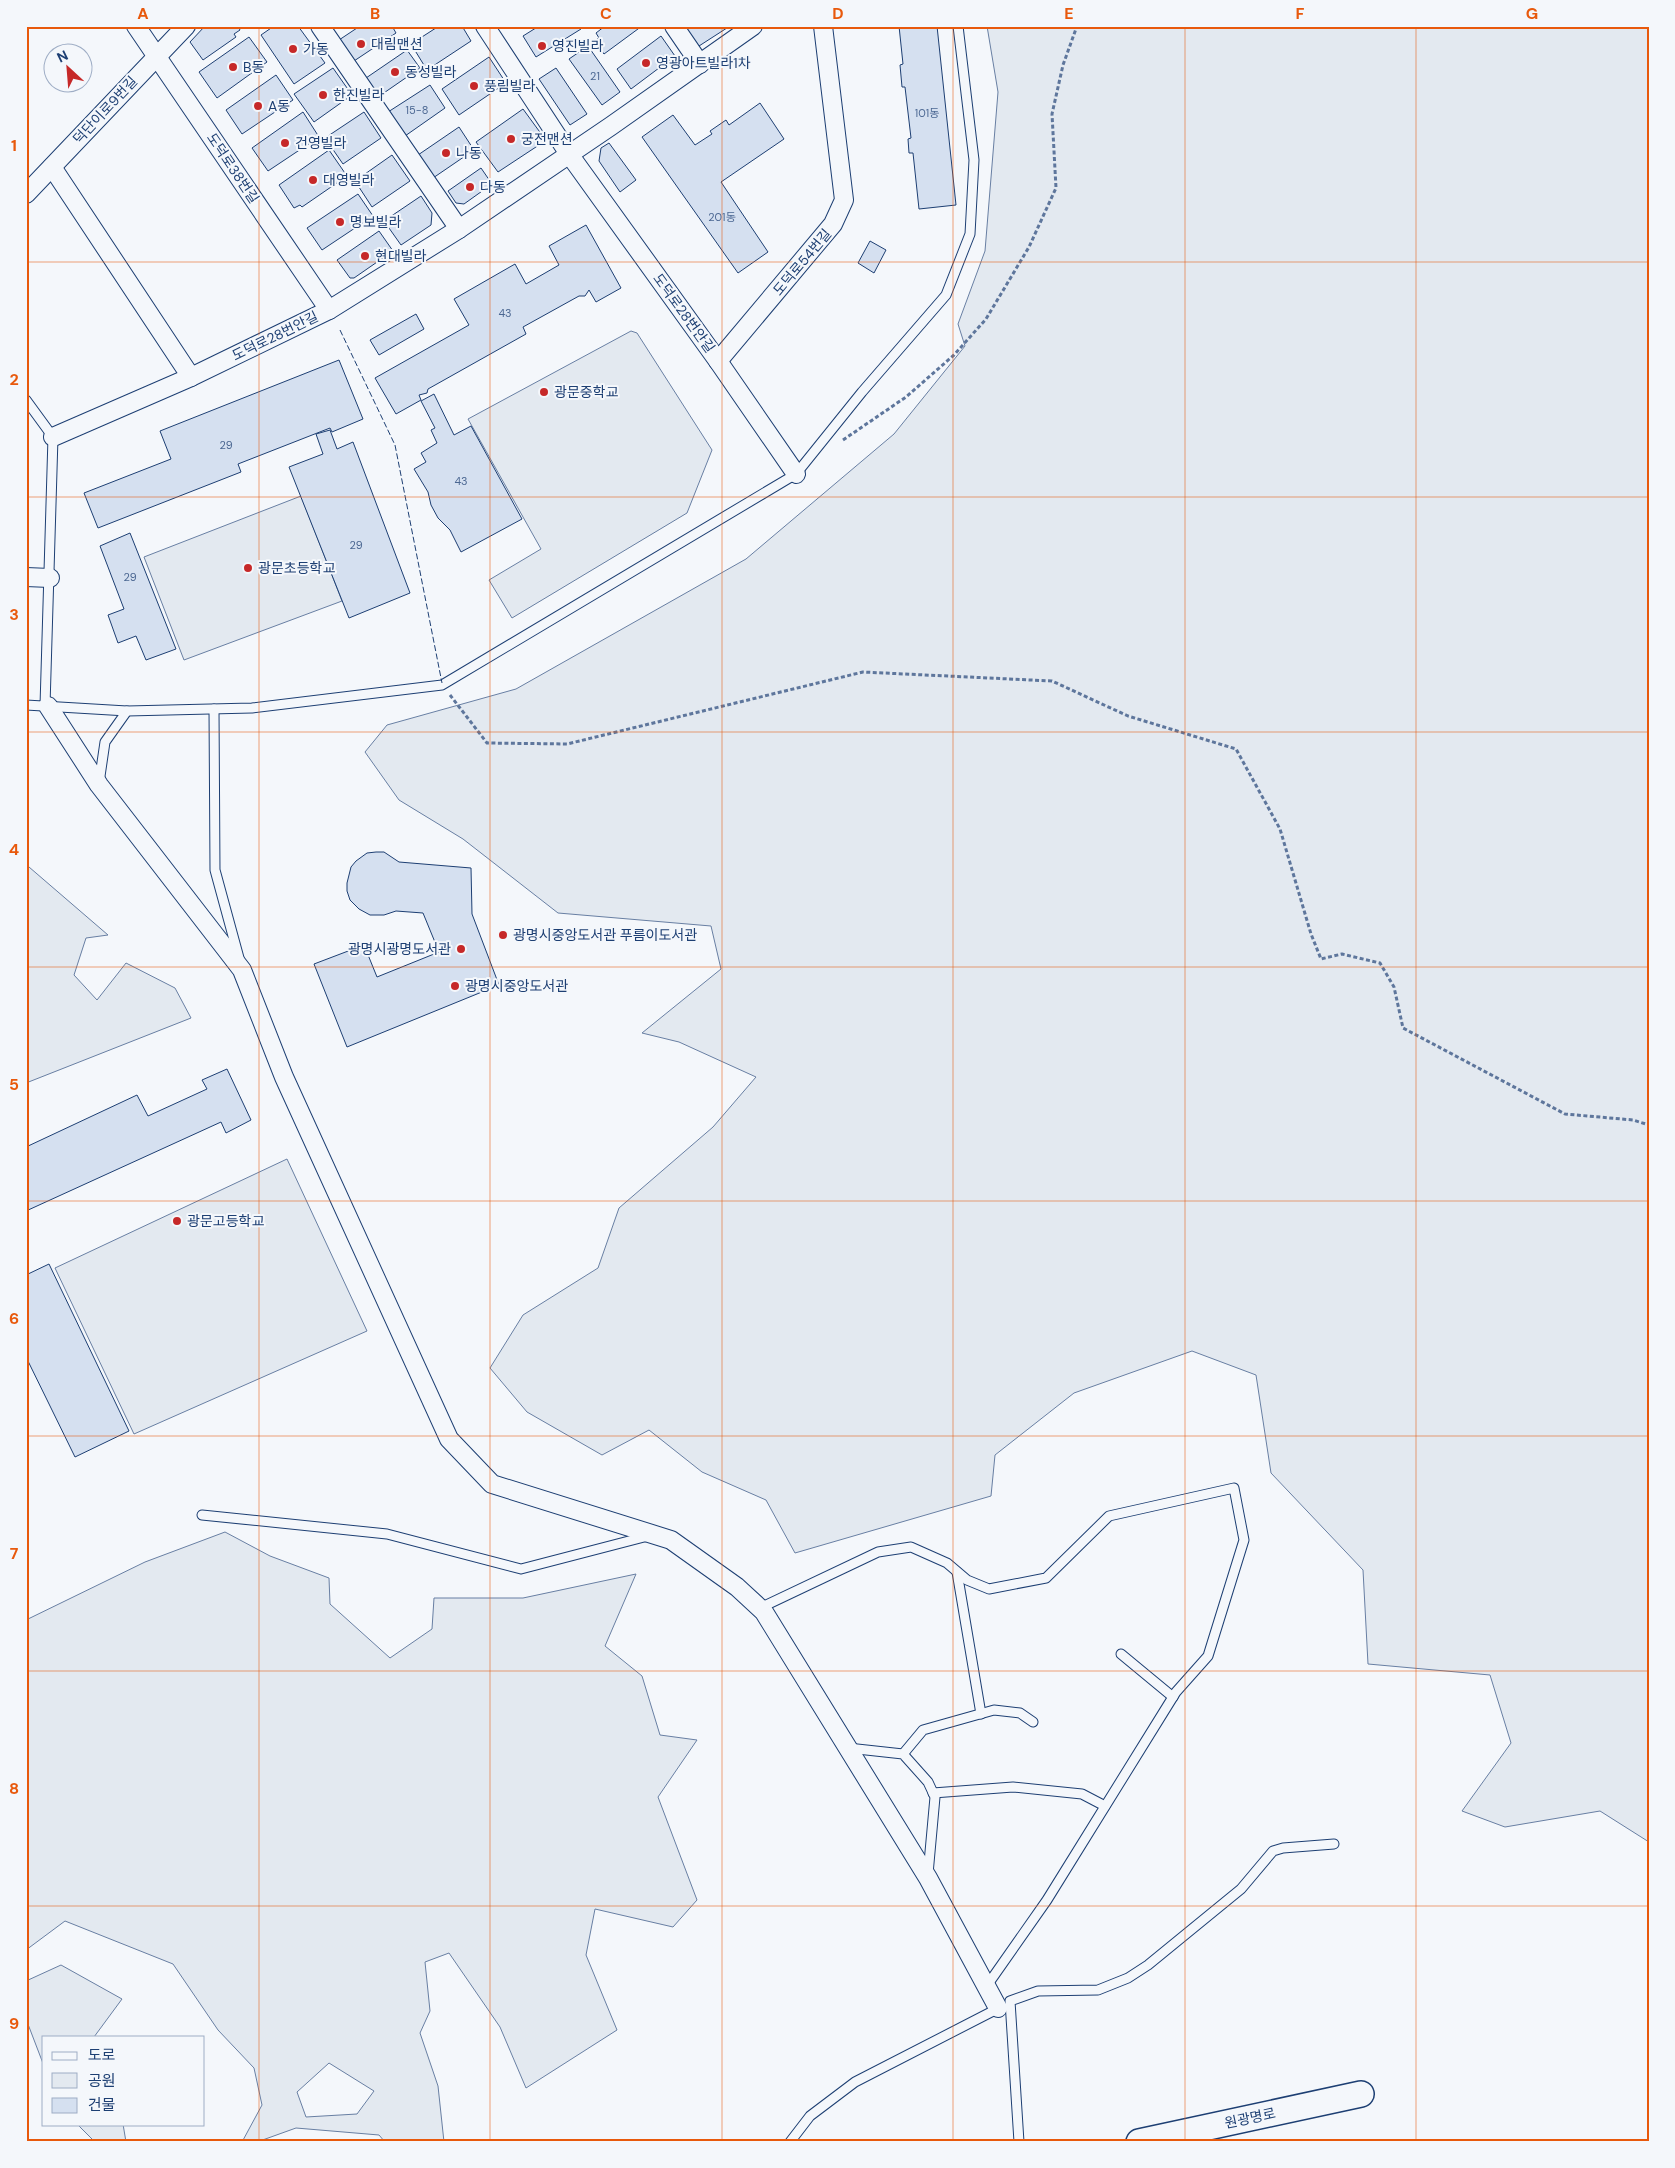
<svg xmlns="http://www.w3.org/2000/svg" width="1675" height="2168" viewBox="0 0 1675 2168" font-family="'DM Sans','Noto Sans KR',sans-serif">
  <rect width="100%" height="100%" fill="#f4f7fb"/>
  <g fill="#e3e9f0" stroke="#687fa3" fill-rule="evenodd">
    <path d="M987 26H1649V1842L1600 1811 1505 1827 1462 1811 1511 1743 1490 1675 1368 1664 1363 1570 1271 1473 1256 1375 1192 1351 1074 1393 995 1455 991 1496 795 1553 766 1500 702 1472 649 1430 602 1455 527 1412 490 1368 523 1315 598 1268 619 1208 713 1127 756 1077 679 1042 642 1033 721 969 711 926 558 913 463 839 399 800 365 752 387 725 516 689 746 559 894 434 965 346 958 324 985 251 998 92Z"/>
    <path d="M631 331 637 333 712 450 687 513 512 618 489 580 541 549 468 419Z"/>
    <path d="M301 496 342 601 184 660 144 557Z"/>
    <path d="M26 867H29L108 935 86 938 74 975 97 1000 126 963 175 988 191 1018 26 1083Z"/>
    <path d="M287 1159 367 1331 134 1434 55 1268Z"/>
    <path d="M225 1532 270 1556 329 1578 330 1604 390 1658 432 1629 434 1598H523L636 1574 605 1646 642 1676 660 1735 697 1740 658 1797 697 1900 673 1927 595 1909 586 1955 617 2030 526 2088 500 2027 449 1953 425 1962 430 2011 420 2033 438 2086 444 2142H385L379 2135 296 2128 257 2142H242L262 2105 254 2068 218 2030 173 1964 65 1921 26 1950V1620L145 1562ZM329 2063 374 2091 357 2114 306 2117 297 2092Z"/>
    <path d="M61 1965 122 1999 94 2037H44V2066L26 2019V1981Z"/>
    <path d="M77 2124H123L126 2142H95Z"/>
  </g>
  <g fill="#d5e0f0" stroke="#1d3f73">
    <path d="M205 26H238L240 30 234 34 236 37 203 60 190 42Z"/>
    <path d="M274 26H298L325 63 294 84 261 35Z"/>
    <path d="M360 26H392L396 33 354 61 339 40Z"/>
    <path d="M439 26H462L471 41 427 70 411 44Z"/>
    <path d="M539 26H579L581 29 536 57 523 36Z"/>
    <path d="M605 26H642L604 54 594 41 599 38 596 33Z"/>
    <path d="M682 26H730L699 46 694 44Z"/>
    <path d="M899 26H937L956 205 919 209 913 153H909L908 139 911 138 905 87H902L900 65 903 64Z"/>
    <path d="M661 36 675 56 631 89 617 69Z"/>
    <path d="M249 37 267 62 217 98 199 72Z"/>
    <path d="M588 46 620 92 602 105 569 59Z"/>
    <path d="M407 50 420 68 378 97 366 78Z"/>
    <path d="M489 57 506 83 459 115 442 89Z"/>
    <path d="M333 68 352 95 314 122 294 94Z"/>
    <path d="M556 68 587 114 570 125 539 79Z"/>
    <path d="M276 75 293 100 242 134 226 110Z"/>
    <path d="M430 85 445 108 405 136 388 112Z"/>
    <path d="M760 103 784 139 721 182 768 252 738 273 642 137 673 115 695 145 712 134 710 131 726 120 729 125Z"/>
    <path d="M523 109 542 135V143L498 172 476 142Z"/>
    <path d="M303 112 319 137 268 171 252 148Z"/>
    <path d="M364 112 381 138 343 164 325 138Z"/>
    <path d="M459 127 474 150 433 178 418 155Z"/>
    <path d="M609 143 636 180 620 192 599 161 601 148Z"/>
    <path d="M329 150 347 176 302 207 300 205 294 208 279 185Z"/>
    <path d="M392 155 410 181 372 207 355 181Z"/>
    <path d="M481 168 492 184 464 204 456 203 448 191Z"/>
    <path d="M358 194 373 216 322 250 307 228Z"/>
    <path d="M421 196 432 213 431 225 401 245 384 221Z"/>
    <path d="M586 225 621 288 596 302 589 290 585 296H579L523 327 526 334 428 389 427 393 419 395 421 400 396 414 375 378 469 325 454 299 515 264 526 284 559 265 549 246Z"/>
    <path d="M379 231 393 251 354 278H350L337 260Z"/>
    <path d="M870 241 886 250 874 273 858 263Z"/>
    <path d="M416 314 424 329 379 355 370 340Z"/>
    <path d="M339 360 363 419 332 432 330 428 238 464 241 472 98 528 84 493 171 459 160 431Z"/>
    <path d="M434 394 454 435 471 426 522 519 461 552 450 530 438 518 431 505 428 492 414 469 426 462 421 453 437 443 431 430 435 428 421 401Z"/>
    <path d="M330 430 337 449 353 442 410 593 349 618 289 467 323 454 316 434Z"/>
    <path d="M130 533 176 649 146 660 136 636 118 643 108 615 124 609 100 546Z"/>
    <path d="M376 852H384L399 862 471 868 472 914 499 985 347 1047 314 964 364 945 377 977 439 952 423 913 396 911 384 915H370L359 909 350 900 347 891V883L351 867 356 861 367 853Z"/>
    <path d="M227 1069 251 1120 226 1133 221 1122 26 1211V1147L137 1095 148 1116 207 1089 202 1080Z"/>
    <path d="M49 1264 129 1431 75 1457 26 1357V1275Z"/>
  </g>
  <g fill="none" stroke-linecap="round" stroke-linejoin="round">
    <defs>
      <g id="lane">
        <path d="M26 400 53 437 45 706"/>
        <path d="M26 705 127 711 252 708 442 685 796 474 862 392 946 295 970 234 974 160 958 26"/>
        <path d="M214 709 215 870 239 958"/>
        <path d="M99 783 105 742 127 711"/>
        <path d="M202 1515 387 1534 521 1569 648 1536"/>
        <path d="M957 1572 981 1714"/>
        <path d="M760 1608 878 1552 911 1547 947 1563 967 1580 989 1589 1046 1578 1109 1516 1234 1488 1244 1540 1208 1656 1176 1692 1047 1900 986 1987"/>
        <path d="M1121 1654 1173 1697"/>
        <path d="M848 1748 903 1754 928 1782 935 1797 928 1874"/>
        <path d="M903 1754 923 1730 994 1710 1020 1713 1033 1722"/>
        <path d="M933 1793 1013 1787 1082 1794 1105 1806"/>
        <path d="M790 2142 810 2116 855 2082 999 2008"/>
        <path d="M1019 2142 1010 2001 1038 1991 1098 1990 1128 1978 1148 1965 1241 1889 1273 1851 1283 1848 1334 1844"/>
      </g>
      <g id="street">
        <path d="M136 26 329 310"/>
        <path d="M320 26 459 229"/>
        <path d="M485 26 569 154 718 361 796 474"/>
        <path d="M674 26 700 64"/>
        <path d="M52 167 191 377"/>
        <path d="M26 194 186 26"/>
        <path d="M718 361 833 224 844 200 823 26"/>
        <path d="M53 437 191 377 329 310 459 229 611 126 753 26"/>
        <path d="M26 577 50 578"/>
        <path d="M48 706 99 785 242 970 284 1077 449 1439 492 1484 671 1540 737 1587 764 1612 928 1878 998 2008"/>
      </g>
      <path id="secondary" d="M1139 2142 1361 2094"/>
    </defs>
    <use href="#lane" stroke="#1d3f73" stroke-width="11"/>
    <use href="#street" stroke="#1d3f73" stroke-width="20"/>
    <use href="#secondary" stroke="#1d3f73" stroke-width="28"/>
    <g stroke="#5e769c" stroke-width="3" stroke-dasharray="4 2.5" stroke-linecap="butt">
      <path d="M843 440 906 397 954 355 986 319 1029 247 1056 188 1052 114 1063 65 1077 26"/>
      <path d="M450 695 487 743 567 744 863 672 1052 681 1128 716 1236 749 1280 829 1311 934 1321 959 1342 954 1380 963 1394 987 1403 1028 1565 1114 1633 1120 1649 1125"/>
    </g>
    <use href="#lane" stroke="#f4f7fb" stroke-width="9"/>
    <use href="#street" stroke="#f4f7fb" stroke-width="18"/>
    <use href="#secondary" stroke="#f4f7fb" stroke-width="25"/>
    <path stroke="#1d3f73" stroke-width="1" stroke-dasharray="6 2.5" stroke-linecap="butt" d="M340 330 395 445 442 683"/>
  </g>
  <path fill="none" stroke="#e8590c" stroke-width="1" stroke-opacity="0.55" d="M259 26V2142M490 26V2142M722 26V2142M953 26V2142M1185 26V2142M1416 26V2142M26 262H1649M26 497H1649M26 732H1649M26 967H1649M26 1201H1649M26 1436H1649M26 1671H1649M26 1906H1649"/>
  <g fill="#c62828" stroke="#f4f7fb" stroke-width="2">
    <circle cx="361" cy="44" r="5"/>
    <circle cx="542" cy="46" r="5"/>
    <circle cx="293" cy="49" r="5"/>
    <circle cx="646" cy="63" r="5"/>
    <circle cx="233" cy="67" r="5"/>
    <circle cx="395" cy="72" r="5"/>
    <circle cx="474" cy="86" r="5"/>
    <circle cx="323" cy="95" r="5"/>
    <circle cx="258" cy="106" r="5"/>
    <circle cx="511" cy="139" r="5"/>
    <circle cx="285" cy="143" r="5"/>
    <circle cx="446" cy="153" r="5"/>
    <circle cx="313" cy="180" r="5"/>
    <circle cx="470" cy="187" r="5"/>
    <circle cx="340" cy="222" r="5"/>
    <circle cx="365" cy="256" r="5"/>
    <circle cx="544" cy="392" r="5"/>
    <circle cx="248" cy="568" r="5"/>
    <circle cx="503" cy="935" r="5"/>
    <circle cx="461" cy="949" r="5"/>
    <circle cx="455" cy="986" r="5"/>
    <circle cx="177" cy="1221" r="5"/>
  </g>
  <g text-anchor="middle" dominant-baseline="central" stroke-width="4" stroke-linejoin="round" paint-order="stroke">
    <g font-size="11" fill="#4b6792">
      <text x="595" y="76">21</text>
      <text x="417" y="110">15-8</text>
      <text x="927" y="113">101동</text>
      <text x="722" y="217">201동</text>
      <text x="505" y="313">43</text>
      <text x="226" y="445">29</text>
      <text x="461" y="481">43</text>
      <text x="356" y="545">29</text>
      <text x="130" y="577">29</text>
    </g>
    <g font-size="14" fill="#1d3f73" stroke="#f4f7fb" text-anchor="start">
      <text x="371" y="44">대림맨션</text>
      <text x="552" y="46">영진빌라</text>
      <text x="303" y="49">가동</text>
      <text x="656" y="63">영광아트빌라1차</text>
      <text x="243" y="67">B동</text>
      <text x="405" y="72">동성빌라</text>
      <text x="484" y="86">풍림빌라</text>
      <text x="333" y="95">한진빌라</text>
      <text x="268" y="106">A동</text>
      <text x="521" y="139">궁전맨션</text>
      <text x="295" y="143">건영빌라</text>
      <text x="456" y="153">나동</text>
      <text x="323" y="180">대영빌라</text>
      <text x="480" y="187">다동</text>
      <text x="350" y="222">명보빌라</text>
      <text x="375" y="256">현대빌라</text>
      <text x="554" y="392">광문중학교</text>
      <text x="258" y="568">광문초등학교</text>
      <text x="513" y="935">광명시중앙도서관 푸름이도서관</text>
      <text x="451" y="949" text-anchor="end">광명시광명도서관</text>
      <text x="465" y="986">광명시중앙도서관</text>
      <text x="187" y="1221">광문고등학교</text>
    </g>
    <g font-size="14" fill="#1d3f73" stroke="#f4f7fb">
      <text transform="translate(105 110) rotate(-47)">덕단이로9번길</text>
      <text transform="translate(233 168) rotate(56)">도덕로38번길</text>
      <text transform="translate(802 262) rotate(-50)">도덕로54번길</text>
      <text transform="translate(684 313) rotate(54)">도덕로28번안길</text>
      <text transform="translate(275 336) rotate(-26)">도덕로28번안길</text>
      <text transform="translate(1250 2118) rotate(-12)">원광명로</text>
    </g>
  </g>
  <rect width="1675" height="2168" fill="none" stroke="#f4f7fb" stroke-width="55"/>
  <rect x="42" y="2036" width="162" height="90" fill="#f4f7fb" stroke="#9eadc5"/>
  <rect x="52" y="2052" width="25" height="8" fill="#f4f7fb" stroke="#9eadc5"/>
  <text x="88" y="2060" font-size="15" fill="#1d3f73">도로</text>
  <rect x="52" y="2073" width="25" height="15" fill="#e3e9f0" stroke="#9eadc5"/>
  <text x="88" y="2086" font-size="15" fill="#1d3f73">공원</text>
  <rect x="52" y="2098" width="25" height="15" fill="#d5e0f0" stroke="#9eadc5"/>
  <text x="88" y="2110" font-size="15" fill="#1d3f73">건물</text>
  <g transform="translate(68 68) rotate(334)"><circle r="24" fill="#f4f7fb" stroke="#9eadc5"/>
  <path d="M0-4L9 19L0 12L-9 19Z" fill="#c62828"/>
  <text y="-8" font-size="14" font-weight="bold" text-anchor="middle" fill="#1d3f73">N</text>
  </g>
  <rect x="28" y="28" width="1620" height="2112" fill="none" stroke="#e8590c" stroke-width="2"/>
  <g font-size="16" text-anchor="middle" font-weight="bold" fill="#e8590c">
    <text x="143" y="19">A</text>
    <text x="375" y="19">B</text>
    <text x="606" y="19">C</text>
    <text x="838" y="19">D</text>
    <text x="1069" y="19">E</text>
    <text x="1300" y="19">F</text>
    <text x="1532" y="19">G</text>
    <text x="14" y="151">1</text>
    <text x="14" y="385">2</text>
    <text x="14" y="620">3</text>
    <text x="14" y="855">4</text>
    <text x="14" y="1090">5</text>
    <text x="14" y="1324">6</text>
    <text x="14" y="1559">7</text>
    <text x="14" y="1794">8</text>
    <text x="14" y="2029">9</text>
  </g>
</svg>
